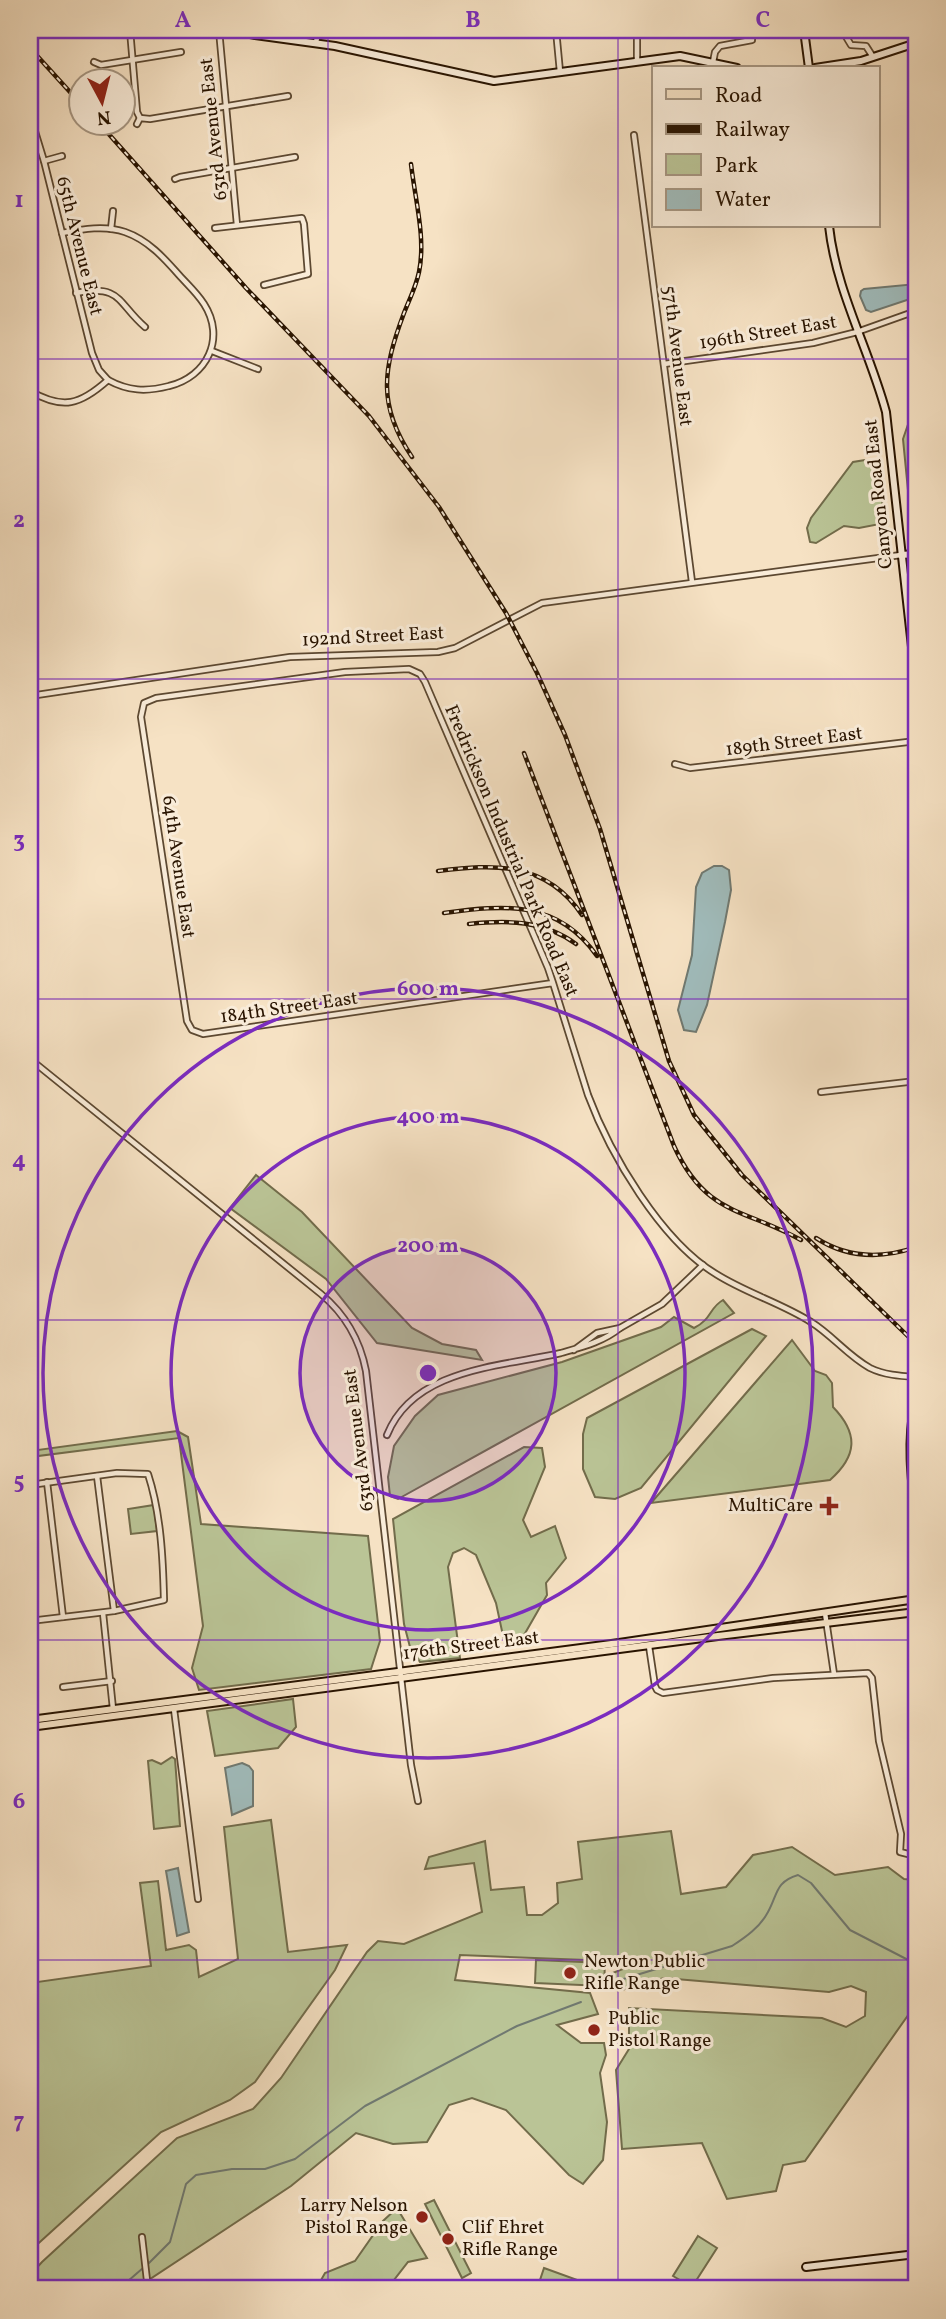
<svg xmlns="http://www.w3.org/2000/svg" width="946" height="2319" viewBox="0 0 946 2319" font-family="Vollkorn,serif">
  <rect width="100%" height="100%" fill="#f6e2c4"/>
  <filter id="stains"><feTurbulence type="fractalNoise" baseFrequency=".00286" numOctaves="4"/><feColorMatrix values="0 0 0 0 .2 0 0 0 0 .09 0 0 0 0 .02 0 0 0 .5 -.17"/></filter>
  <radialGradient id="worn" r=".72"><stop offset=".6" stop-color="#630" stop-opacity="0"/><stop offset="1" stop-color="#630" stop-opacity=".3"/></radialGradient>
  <g fill="#bac496" stroke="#726c4b" stroke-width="2">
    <path d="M916 401V519L911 521 903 439Z"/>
    <path d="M865 460 877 461 885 523 859 528 844 526 816 543 810 542 807 528 811 518 853 462Z"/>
    <path d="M256 1175 302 1212 412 1328 442 1344 476 1350 482 1360 377 1343 326 1279 230 1208Z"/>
    <path d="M723 1300 734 1313 398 1499 390 1496 388 1477 394 1446 415 1416 438 1395 562 1362 661 1327 674 1317 694 1328C712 1319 709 1308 723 1300Z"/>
    <path d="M752 1329 766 1336 641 1488 615 1499 595 1497 583 1469V1434L587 1418Z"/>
    <path d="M792 1340 815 1371 826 1375 832 1383 833 1407C859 1434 857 1456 830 1480L651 1503Z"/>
    <path d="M177 1431 188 1437 201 1524 368 1536 380 1641 371 1669 199 1690 192 1668 203 1626 179 1438 30 1457V1451Z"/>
    <path d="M524 1447 542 1448 545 1467 523 1520 531 1537 555 1526 566 1558 546 1583 547 1595 520 1642 505 1645 496 1603 476 1555 464 1548 453 1553 448 1567 460 1658 420 1662 410 1647 404 1624 393 1519Z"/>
    <path d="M154 1505 157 1531 131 1534 128 1509Z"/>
    <path d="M293 1699 296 1727 278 1748 215 1756 207 1711Z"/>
    <path d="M172 1757 175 1759 180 1826 154 1829 148 1761 152 1760 161 1764Z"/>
    <path d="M271 1820 288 1952 347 1945 335 1970 255 2082 230 2100 161 2132 30 2251V1983L151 1966 140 1883 158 1881 166 1950 189 1945 196 1950 199 1977 238 1959 224 1827Z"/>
    <path d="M671 1831 681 1894 726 1887 753 1855 792 1847 835 1875 888 1867 904 1879 916 1880V2004L805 2161 783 2165 776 2191 727 2199 702 2143 622 2149 616 2070 629 2049V2008L822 2018 846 2027 865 2016 866 1992 851 1986 829 1992 664 1978 618 1991 610 1974 633 1965 613 1961 460 1955 455 1980 590 1993 598 2014 557 2025 581 2043H604L606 2055 600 2073 607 2122 603 2160 583 2184 569 2175 506 2110 472 2098 449 2105 427 2142 393 2144 356 2133 291 2186 135 2289H30V2275L42 2262 177 2138 253 2109 281 2078 367 1952 378 1941 404 1944 482 1912 474 1863 425 1869 429 1857 485 1841 491 1890 524 1887 527 1915H542L558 1903 557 1883 582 1879 578 1842Z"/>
    <path d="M536 1960 605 1963 604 1986 535 1983Z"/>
    <path d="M434 2200 471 2273 462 2278 425 2204Z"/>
    <path d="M397 2208 427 2258 408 2262 387 2289 351 2284 341 2289H316L325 2273 355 2261 383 2221Z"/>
    <path d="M698 2236 717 2248 692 2287 673 2276Z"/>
    <path d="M544 2268 602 2289H537Z"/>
  </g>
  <g fill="#a0bcbc" stroke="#707971" stroke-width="2">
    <path d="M916 284V297L871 312 866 310 860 296 861 291 864 289Z"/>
    <path d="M714 866H722L729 870 731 890 725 922 707 1005 696 1032 684 1030 678 1010 692 955 696 887 702 873Z"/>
    <path d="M242 1763 249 1766 253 1771V1806L232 1815 225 1768Z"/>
    <path d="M178 1868 189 1932 177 1936 166 1871Z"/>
  </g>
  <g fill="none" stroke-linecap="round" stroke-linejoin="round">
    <g stroke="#707971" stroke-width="2">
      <path d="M620 1980 732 1946C746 1937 760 1927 768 1912 778 1894 775 1882 798 1875L811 1883 850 1930 916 1964"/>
      <path d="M148 2264 170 2242 186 2184 196 2175 232 2169H265L295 2159 365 2106 517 2026 581 2002"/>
      <path d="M113 2289 128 2281 143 2268"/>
    </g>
    <defs>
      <g id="street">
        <path d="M130 30 137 112 140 118"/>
        <path d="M219 30 237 225"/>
        <path d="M556 30 560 72"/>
        <path d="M637 30V60"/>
        <path d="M845 30V35L851 45 866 46 873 57"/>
        <path d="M316 42 319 30"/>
        <path d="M94 62 101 65 181 52"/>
        <path d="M713 62 715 52 720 46 752 40 751 30"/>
        <path d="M30 115 44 161 92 353 99 370 108 380"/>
        <path d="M137 124 140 118 150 119 288 96"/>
        <path d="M634 135 692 582"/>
        <path d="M44 161 62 156"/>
        <path d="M175 179 180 177 295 157"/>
        <path d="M215 228 302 218 304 224 308 274 264 285"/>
        <path d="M111 229 113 211"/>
        <path d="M76 293C122 284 117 303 145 327"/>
        <path d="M212 351 258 369"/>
        <path d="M664 364 813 343 857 332 916 311"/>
        <path d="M30 391C63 410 80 405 108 380 128 391 146 392 169 386 207 377 226 338 204 304 197 293 187 284 179 275 164 258 148 240 125 232 105 225 83 229 62 233"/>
        <path d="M30 696 290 657 438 652 455 648 542 603 901 555"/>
        <path d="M675 764 690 768 916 741"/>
        <path d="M553 983 203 1034 192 1030 187 1021 141 717 144 703 156 698 345 672 409 669 420 674 425 682 548 968 553 983 588 1095C610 1154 661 1241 716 1274 746 1293 781 1303 811 1322 832 1335 848 1356 870 1368 884 1375 901 1376 916 1377"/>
        <path d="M30 1059 321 1294C345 1314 360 1340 366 1371L411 1765 418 1801"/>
        <path d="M821 1092 916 1081"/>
        <path d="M620 1328 662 1304 703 1265"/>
        <path d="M387 1435C414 1368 500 1367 561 1353 582 1347 603 1342 620 1328L597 1333 574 1350"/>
        <path d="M97 1476 114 1611"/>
        <path d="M47 1482 63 1617"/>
        <path d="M30 1485 117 1473 148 1474C161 1514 163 1559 164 1600L114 1611 30 1621"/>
        <path d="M103 1613 113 1709"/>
        <path d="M825 1613 834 1674"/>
        <path d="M649 1646 655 1686 657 1690 663 1693 773 1678 868 1673 872 1678 879 1741 901 1834 900 1852 916 1856"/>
        <path d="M63 1687 112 1681"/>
        <path d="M174 1709 198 1899"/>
        <path d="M142 2237 148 2289"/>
      </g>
      <g id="secondary">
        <path d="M232 30 255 35 335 46 494 81 680 56 737 68"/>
        <path d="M804 30 809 68"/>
        <path d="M815 68 861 61 916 43"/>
        <path d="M829 226C836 291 869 349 886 412L916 683"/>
        <path d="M901 555 916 554"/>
        <path d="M915 1402C907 1440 911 1478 916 1516"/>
        <path d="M915 1405 916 1379"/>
        <path d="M915 1416 916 1445"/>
        <path d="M806 2267 916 2254"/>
      </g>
      <g id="primary">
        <path d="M30 1720 619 1643 916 1599"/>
        <path d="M30 1727 718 1636 916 1612"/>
      </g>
    </defs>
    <use href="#street" stroke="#5c4831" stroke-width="8"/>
    <use href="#secondary" stroke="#291400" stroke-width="10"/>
    <use href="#primary" stroke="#291400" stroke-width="10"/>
    <use href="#street" stroke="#f9ecd9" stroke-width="4.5"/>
    <use href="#secondary" stroke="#f9ecd9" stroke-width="6"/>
    <use href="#primary" stroke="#f6e2c4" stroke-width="6"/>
    <defs>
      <g id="rail">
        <path d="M30 48 80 103"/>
        <path d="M98 122 246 288 369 416 439 507 506 613 537 673 565 735 600 829 669 1061 694 1115 742 1175 916 1344"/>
        <path d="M411 164C415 199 426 238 419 272 416 287 409 300 404 313 383 369 377 405 412 457"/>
        <path d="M524 753 674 1146C706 1216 744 1208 801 1240"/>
        <path d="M438 871C494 864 546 861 582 915"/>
        <path d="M444 913C504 905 557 899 597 956"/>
        <path d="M469 924C507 920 543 920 576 944"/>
        <path d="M816 1238C847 1258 882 1259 916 1247"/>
      </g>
    </defs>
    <use href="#rail" stroke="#291400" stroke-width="4.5"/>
    <use href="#rail" stroke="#f9ecd9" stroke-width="2" stroke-dasharray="5" stroke-linecap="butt"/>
  </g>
  <path fill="none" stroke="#7b2cbf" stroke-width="2" stroke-opacity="0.55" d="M328 30V2289M618 30V2289M30 359H916M30 679H916M30 999H916M30 1320H916M30 1640H916M30 1960H916"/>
  <circle cx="428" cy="1373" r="128" fill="#7b2cbf" fill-opacity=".12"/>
  <g fill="none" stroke="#7b2cbf" stroke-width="3.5">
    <circle cx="428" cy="1373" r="128"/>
    <circle cx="428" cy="1373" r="257"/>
    <circle cx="428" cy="1373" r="385"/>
  </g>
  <g fill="#8f2418" stroke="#f9ecd9" stroke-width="2.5">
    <path d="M825.5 1495.5h7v7h7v7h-7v7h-7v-7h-7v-7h7z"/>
    <circle cx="570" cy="1973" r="7"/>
    <circle cx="594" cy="2030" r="7"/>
    <circle cx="422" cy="2217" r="7"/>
    <circle cx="448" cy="2239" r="7"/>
  </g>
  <g text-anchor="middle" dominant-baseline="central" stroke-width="6" stroke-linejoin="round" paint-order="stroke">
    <g font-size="19" fill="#291400" stroke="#f9ecd9">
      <text transform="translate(214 129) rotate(-96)">63rd Avenue East</text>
      <text transform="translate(79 246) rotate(76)">65th Avenue East</text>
      <text transform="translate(768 333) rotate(-9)">196th Street East</text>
      <text transform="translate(677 356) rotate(83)">57th Avenue East</text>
      <text transform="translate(879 494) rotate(-96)">Canyon Road East</text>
      <text transform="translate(373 637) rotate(-3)">192nd Street East</text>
      <text transform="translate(794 742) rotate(-7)">189th Street East</text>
      <text transform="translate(511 851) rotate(67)">Fredrickson Industrial Park Road East</text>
      <text transform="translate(178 867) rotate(82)">64th Avenue East</text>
      <text transform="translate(289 1008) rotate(-8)">184th Street East</text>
      <text transform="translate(359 1440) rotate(-97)">63rd Avenue East</text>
      <text transform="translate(471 1646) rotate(-7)">176th Street East</text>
    </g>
    <g font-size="19" fill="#291400" stroke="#f9ecd9" text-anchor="start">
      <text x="813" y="1506" text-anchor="end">MultiCare</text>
      <text x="584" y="1962">Newton Public<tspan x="584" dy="22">Rifle Range</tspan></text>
      <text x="608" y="2019">Public<tspan x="608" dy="22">Pistol Range</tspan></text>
      <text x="408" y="2206" text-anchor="end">Larry Nelson<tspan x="408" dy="22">Pistol Range</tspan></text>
      <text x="462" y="2228">Clif Ehret<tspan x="462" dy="22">Rifle Range</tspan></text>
    </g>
  </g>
  <circle cx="428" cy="1373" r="10" fill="#7b2cbf" stroke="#f9ecd9" stroke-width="3.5"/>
  <g font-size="21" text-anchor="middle" font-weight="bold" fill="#7b2cbf" stroke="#f9ecd9" stroke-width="6" stroke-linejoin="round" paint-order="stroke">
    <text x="428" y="995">600 m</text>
    <text x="428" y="1123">400 m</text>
    <text x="428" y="1252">200 m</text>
  </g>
  <rect width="946" height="2319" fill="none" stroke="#f6e2c4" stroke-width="77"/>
  <rect x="652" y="66" width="228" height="161" fill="#f9ecd9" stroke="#a69682" stroke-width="2"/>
  <rect x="666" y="89" width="35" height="10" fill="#f6e2c4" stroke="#a69682" stroke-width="2"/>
  <text x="715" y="102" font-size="21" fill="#291400">Road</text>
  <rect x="666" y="124" width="35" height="10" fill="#291400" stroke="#a69682" stroke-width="2"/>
  <text x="715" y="136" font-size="21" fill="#291400">Railway</text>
  <rect x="666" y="154" width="35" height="21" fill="#bac496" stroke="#a69682" stroke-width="2"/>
  <text x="715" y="172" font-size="21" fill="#291400">Park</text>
  <rect x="666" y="189" width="35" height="21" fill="#a0bcbc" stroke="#a69682" stroke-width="2"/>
  <text x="715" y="206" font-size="21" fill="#291400">Water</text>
  <g transform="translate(102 102) rotate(173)"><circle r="33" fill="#f9ecd9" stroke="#a69682" stroke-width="2"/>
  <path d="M0-5L12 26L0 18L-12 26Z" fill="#8f2418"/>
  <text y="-10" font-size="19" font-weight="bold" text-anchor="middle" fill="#291400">N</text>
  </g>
  <rect x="38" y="38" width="870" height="2242" fill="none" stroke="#7b2cbf" stroke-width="2.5"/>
  <g font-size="23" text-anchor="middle" font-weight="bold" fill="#7b2cbf">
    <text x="183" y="27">A</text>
    <text x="473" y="27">B</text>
    <text x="763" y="27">C</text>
    <text x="19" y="207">1</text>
    <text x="19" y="527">2</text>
    <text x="19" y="847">3</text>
    <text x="19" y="1167">4</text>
    <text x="19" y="1488">5</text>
    <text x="19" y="1808">6</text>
    <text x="19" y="2128">7</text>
  </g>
  <rect width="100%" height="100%" filter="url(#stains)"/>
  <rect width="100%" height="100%" fill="url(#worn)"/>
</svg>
